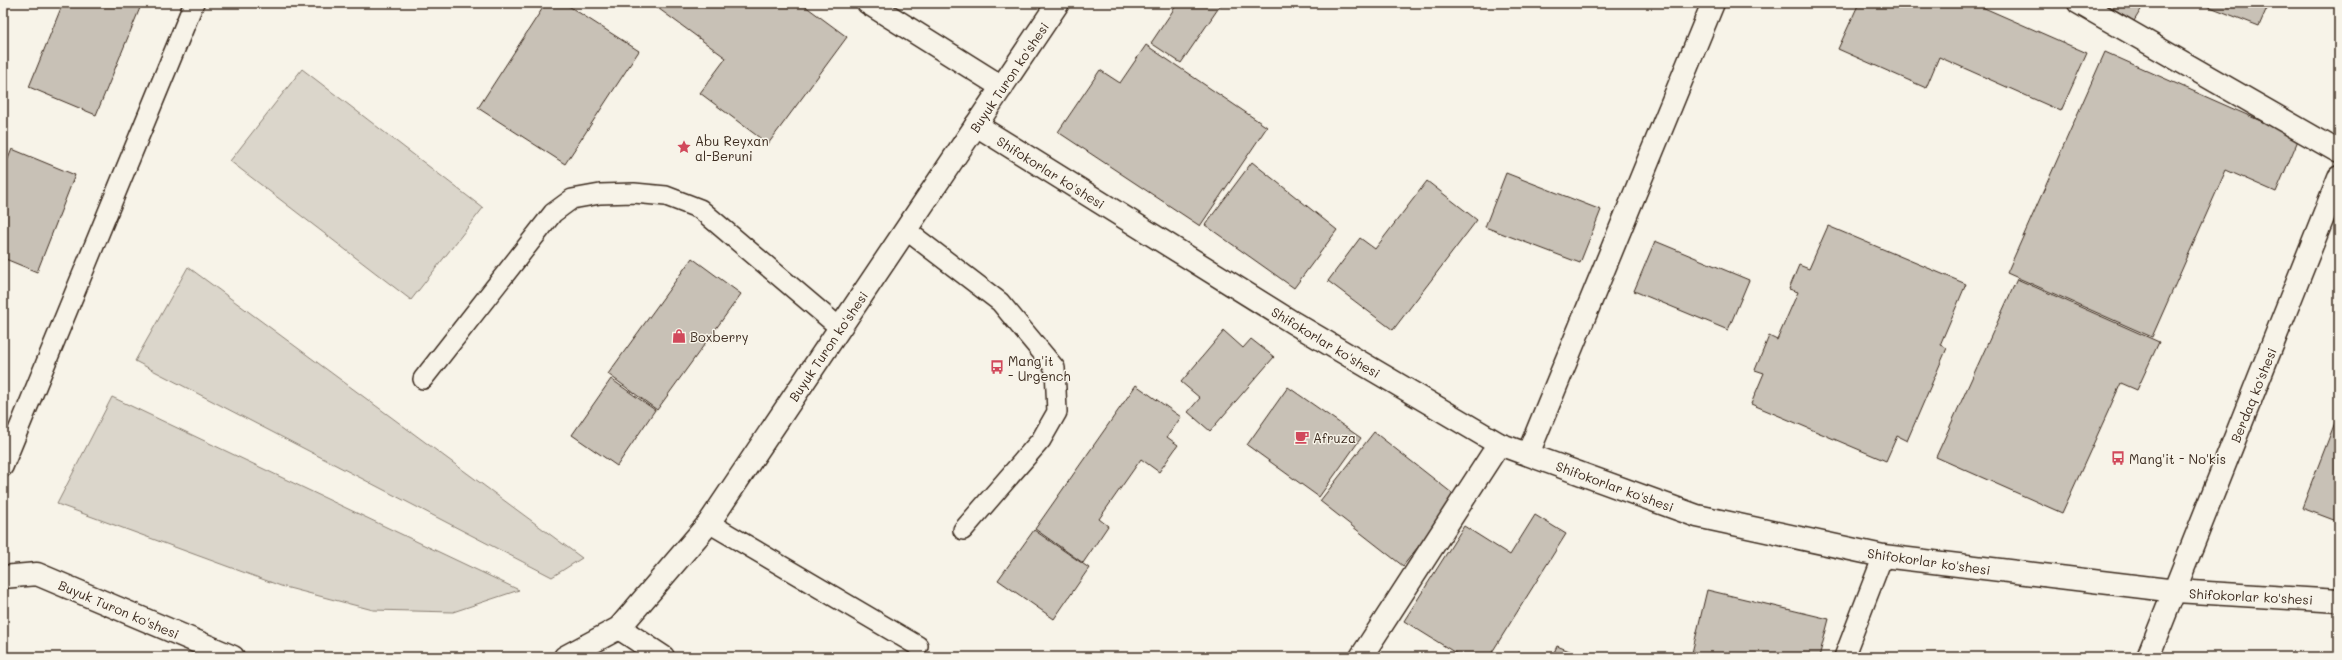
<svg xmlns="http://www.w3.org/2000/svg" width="2342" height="660" viewBox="0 0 2342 660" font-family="Mali,sans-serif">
  <rect width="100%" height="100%" fill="#f7f3e8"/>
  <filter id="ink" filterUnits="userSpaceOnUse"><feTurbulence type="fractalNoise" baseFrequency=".025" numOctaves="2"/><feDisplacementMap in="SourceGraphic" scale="8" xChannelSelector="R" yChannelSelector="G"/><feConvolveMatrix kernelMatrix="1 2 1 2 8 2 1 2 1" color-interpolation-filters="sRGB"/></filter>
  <g filter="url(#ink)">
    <g fill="#dbd6cb" stroke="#8b8074">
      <path d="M302 69 483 208 411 300 230 161Z"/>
      <path d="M188 267 582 558 552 577 135 361Z"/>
      <path d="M112 397 519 590 453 612 373 610 281 586 57 504Z"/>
    </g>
    <g fill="#c8c1b6" stroke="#3b2a1e">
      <path d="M63 3H142L96 115 29 87Z"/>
      <path d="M546 3H564L639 51 565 164 478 108Z"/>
      <path d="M651 3H801L847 37 768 144 700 93 726 58Z"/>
      <path d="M1178 3H1222L1181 63 1151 43Z"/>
      <path d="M1859 3H1973L2087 53 2061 111 1939 57 1926 88 1838 49Z"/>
      <path d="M2104 3H2145L2134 21Z"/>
      <path d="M2200 3H2269L2259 26Z"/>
      <path d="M1146 45 1267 127 1200 226 1058 132 1100 70 1120 83Z"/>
      <path d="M2105 52 2299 138 2276 192 2226 170 2152 337 2007 273Z"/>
      <path d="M12 149 75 175 37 272 3 258V171Z"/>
      <path d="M1252 162 1337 230 1294 288 1205 225Z"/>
      <path d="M1506 173 1601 210 1580 263 1485 227Z"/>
      <path d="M1427 181 1477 220 1393 330 1328 281 1360 238 1375 249Z"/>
      <path d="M1828 226 1966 284 1940 345 1947 348 1907 441 1897 436 1886 461 1751 404 1764 373 1755 370 1769 336 1777 340 1798 292 1789 289 1799 265 1809 269Z"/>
      <path d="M1655 241 1749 280 1728 330 1634 291Z"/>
      <path d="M692 258 741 294 657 410 608 374Z"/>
      <path d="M2017 279 2159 342 2137 390 2121 383 2062 513 1936 457Z"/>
      <path d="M1224 331 1243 348 1251 339 1274 357 1210 431 1188 412 1200 398 1181 382Z"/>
      <path d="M611 379 655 410 617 466 572 435Z"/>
      <path d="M1136 385 1181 417 1167 437 1178 445 1159 472 1141 459 1099 519 1108 526 1083 563 1035 529Z"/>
      <path d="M1288 387 1361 438 1319 497 1247 445Z"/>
      <path d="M2339 412V522L2302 508Z"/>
      <path d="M1374 432 1457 497 1403 566 1320 501Z"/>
      <path d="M1535 515 1566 534 1489 657H1462L1404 621 1464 526 1510 555Z"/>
      <path d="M1034 530 1089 568 1054 619 998 580Z"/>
      <path d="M1707 590 1829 619 1819 657H1691Z"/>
      <path d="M1557 646 1582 656 1552 657Z"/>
      <path d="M1519 652 1530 657H1516Z"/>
    </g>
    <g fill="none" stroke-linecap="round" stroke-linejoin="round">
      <defs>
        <g id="service">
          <path d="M906 230 1000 302 1055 368 1057 412 1041 440 963 530"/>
          <path d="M423 379 553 213 572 199 600 194 634 193 666 196 700 209 840 328"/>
          <path d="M3 467 194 3"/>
          <path d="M709 523 918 646"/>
          <path d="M1844 657 1883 556"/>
        </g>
        <g id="minor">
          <path d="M868 3 1002 87"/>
          <path d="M2079 3 2339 152"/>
          <path d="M976 125 1292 322 1499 444 1697 516 1883 556 2176 591 2339 601"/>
          <path d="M1528 454 1713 3"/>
          <path d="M619 628 663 657"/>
          <path d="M1361 657 1499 444"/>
        </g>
        <g id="tertiary">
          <path d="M3 577 37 574 233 657"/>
          <path d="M565 657 619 628 709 523 1058 3"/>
        </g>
        <path id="secondary" d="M2148 657 2339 177"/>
      </defs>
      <use href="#service" stroke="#3b2a1e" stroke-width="22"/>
      <use href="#minor" stroke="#3b2a1e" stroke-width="25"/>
      <use href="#tertiary" stroke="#3b2a1e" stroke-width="25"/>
      <use href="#secondary" stroke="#3b2a1e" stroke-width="25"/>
      <use href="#service" stroke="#f7f3e8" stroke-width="19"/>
      <use href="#minor" stroke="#f7f3e8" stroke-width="22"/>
      <use href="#tertiary" stroke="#f7f3e8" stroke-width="22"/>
      <use href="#secondary" stroke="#f7f3e8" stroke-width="22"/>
    </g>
  </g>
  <defs>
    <symbol id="sight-bare" viewBox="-9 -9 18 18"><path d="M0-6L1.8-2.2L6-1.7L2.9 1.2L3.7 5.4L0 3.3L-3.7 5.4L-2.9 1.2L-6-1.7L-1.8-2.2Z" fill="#d1495b" stroke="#f7f3e8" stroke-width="2.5" paint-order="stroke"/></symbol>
    <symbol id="shop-bare" viewBox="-9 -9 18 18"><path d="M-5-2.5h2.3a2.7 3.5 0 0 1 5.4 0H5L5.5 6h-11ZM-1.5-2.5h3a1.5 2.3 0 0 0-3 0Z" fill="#d1495b" stroke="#f7f3e8" stroke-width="2.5" paint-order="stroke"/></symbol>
    <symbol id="bus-bare" viewBox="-9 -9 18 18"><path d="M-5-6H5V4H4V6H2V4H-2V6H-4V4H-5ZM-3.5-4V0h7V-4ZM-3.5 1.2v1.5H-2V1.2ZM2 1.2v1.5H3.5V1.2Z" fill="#d1495b" stroke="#f7f3e8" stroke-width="2.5" paint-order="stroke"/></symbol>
    <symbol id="cafe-bare" viewBox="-9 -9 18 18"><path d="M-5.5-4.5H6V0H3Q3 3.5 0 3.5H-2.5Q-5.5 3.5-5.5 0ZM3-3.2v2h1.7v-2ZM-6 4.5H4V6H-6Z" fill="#d1495b" stroke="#f7f3e8" stroke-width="2.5" paint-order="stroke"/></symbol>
  </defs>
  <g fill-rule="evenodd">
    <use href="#sight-bare" x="674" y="137" width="20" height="20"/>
    <use href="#shop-bare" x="669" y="326" width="20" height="20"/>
    <use href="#bus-bare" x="987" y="357" width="20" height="20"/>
    <use href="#cafe-bare" x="1292" y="427" width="20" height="20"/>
    <use href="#bus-bare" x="2108" y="448" width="20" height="20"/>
  </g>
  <g text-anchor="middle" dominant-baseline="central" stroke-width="3" stroke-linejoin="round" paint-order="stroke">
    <g font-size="13" fill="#3b2a1e" stroke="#f7f3e8">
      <text transform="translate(1009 77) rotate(-56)">Buyuk Turon ko'shesi</text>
      <text transform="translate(1051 172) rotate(32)">Shifokorlar ko'shesi</text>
      <text transform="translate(1326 342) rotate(31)">Shifokorlar ko'shesi</text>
      <text transform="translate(828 346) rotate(-56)">Buyuk Turon ko'shesi</text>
      <text transform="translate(2253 395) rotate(-68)">Berdaq ko'shesi</text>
      <text transform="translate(1615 486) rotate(20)">Shifokorlar ko'shesi</text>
      <text transform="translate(1929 561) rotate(8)">Shifokorlar ko'shesi</text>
      <text transform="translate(2251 596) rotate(3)">Shifokorlar ko'shesi</text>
      <text transform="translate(119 609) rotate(23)">Buyuk Turon ko'shesi</text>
    </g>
    <g font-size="13" fill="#3b2a1e" stroke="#f7f3e8" text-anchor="start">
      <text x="695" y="140">Abu Reyxan<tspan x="695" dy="15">al-Beruni</tspan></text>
      <text x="690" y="336">Boxberry</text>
      <text x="1008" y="360">Mang'it<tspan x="1008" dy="15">- Urgench</tspan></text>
      <text x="1313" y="437">Afruza</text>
      <text x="2129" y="458">Mang'it - No'kis</text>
    </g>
  </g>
  <rect width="2342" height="660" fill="none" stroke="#f7f3e8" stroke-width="16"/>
  <rect x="8" y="8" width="2326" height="644" fill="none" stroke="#3b2a1e" stroke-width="1.5" filter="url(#ink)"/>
</svg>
